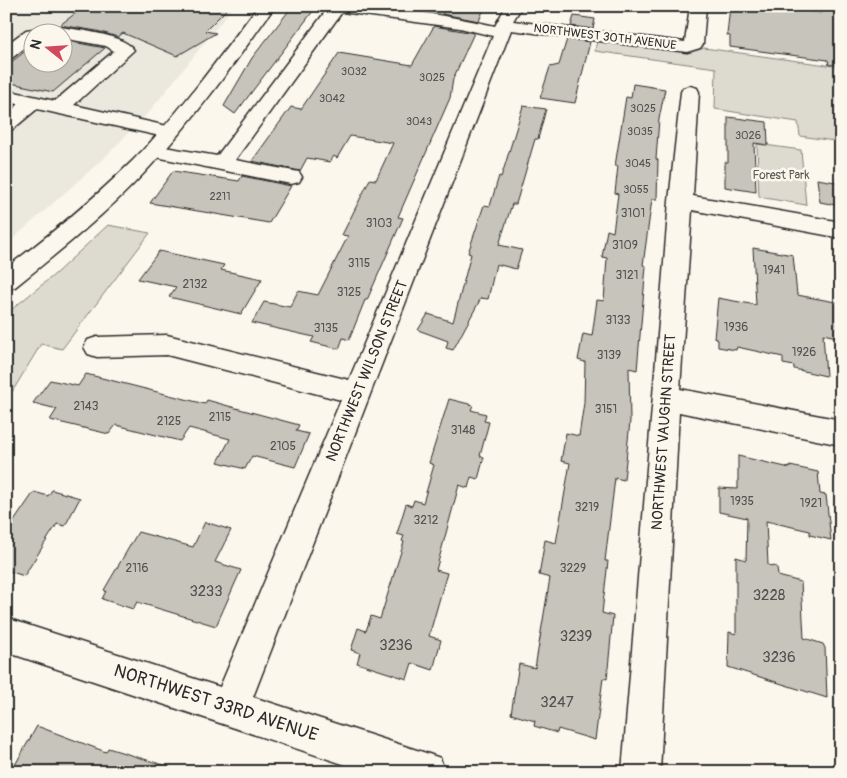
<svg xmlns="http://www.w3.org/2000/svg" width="847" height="778" viewBox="0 0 847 778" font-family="Pangolin,sans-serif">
  <rect width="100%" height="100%" fill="#fbf7ec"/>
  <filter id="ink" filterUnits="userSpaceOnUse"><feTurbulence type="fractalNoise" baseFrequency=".02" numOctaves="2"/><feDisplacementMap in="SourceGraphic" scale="10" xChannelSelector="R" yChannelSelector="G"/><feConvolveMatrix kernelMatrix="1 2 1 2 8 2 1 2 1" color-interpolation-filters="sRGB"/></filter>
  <g filter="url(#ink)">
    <path fill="#ebe8de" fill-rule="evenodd" d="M6 6H234L149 112 104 158 6 245ZM32 32H62V62H32Z"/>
    <g fill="#dddad0" stroke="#84827e">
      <path d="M597 40 691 52 704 48 841 67V142L800 136 798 122 715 109 716 68 595 51Z"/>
      <path d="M757 144 801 150 806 205 759 197Z"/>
      <path d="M108 225 150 233 62 349 41 344 6 402V314L54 275Z"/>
    </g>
    <g fill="#c7c4bc" stroke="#2b2b2b">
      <path d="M85 6H230L205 31 216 33 177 56 123 33 118 37 97 31 60 25Z"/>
      <path d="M446 6H485L479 21 442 14Z"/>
      <path d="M730 6H778V8L821 13 820 6H841V64L829 65 828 60 730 47V36L727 35Z"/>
      <path d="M291 8 313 11 235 114 224 106 252 58Z"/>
      <path d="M574 16 595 19 593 29 571 26Z"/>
      <path d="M434 26 474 33 453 79 450 98 398 217 403 218 367 300H365L349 340 343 338 339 349 311 342 314 337 252 323 264 302 290 307 298 291 318 295 348 236 342 235 370 179 376 180 393 143 350 136 337 158 334 156 330 162 307 158 300 171 252 161 291 107 301 109 339 53 412 65Z"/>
      <path d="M567 39 590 42 575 103 540 98 550 67 559 65Z"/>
      <path d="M62 40 105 48 53 92 6 82V66L32 46V62H62Z"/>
      <path d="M633 84 665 89 659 119 656 159 658 160 657 199H652L643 265 646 266 637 370 629 368 630 421 624 480 615 478 605 561H608L602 613 613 616 607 679 603 678 595 740 558 729 557 733 534 726 535 721 511 714 519 664 535 668 550 578 539 575 545 540 556 543 570 463 561 461 566 433 579 436 584 403 585 362 578 360 583 334 592 336 597 300 604 301 607 258 602 257 607 230 613 232 618 194 615 193 618 166H615L626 97 631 98Z"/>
      <path d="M523 106 546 109 538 139H535L516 204H512L499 245 522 250 516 269 496 264 488 299 481 298 453 350 446 348 448 341 418 330 428 314 453 322 471 254 468 253 484 205 490 206 499 176 501 177 505 165Z"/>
      <path d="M728 117 767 122 768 145 754 143 756 192 725 187V162H728Z"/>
      <path d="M173 171 239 181 242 176 291 186 269 223 150 203Z"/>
      <path d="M817 179 841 183V206L820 202Z"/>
      <path d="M753 248 793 255 797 295 841 303V338L823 334 826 376 794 369V366L783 364V357L737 347 736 350 718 347V340L714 338 718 298 756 305Z"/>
      <path d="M159 251 224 265 221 270 262 279 241 314 169 297 176 287 138 279Z"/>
      <path d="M86 374 205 404 207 400 232 407 299 425 296 431 309 434 295 467 252 456 245 469 218 462 230 439 189 428 180 441 116 425 109 434 50 420 57 409 33 403 50 380 78 386Z"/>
      <path d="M449 399 473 405 471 410 486 414 484 421 489 422 480 456 484 457 478 479 471 477 468 488 459 485 436 570 447 573 429 636 441 640 433 670 412 663 407 679 357 663 360 653 351 650 358 628 366 631 371 616 380 619 404 542 402 541 404 536 397 534 406 504 412 506 414 500 423 503 434 465 429 463Z"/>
      <path d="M738 456 790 468V466L818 472 820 494 826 495 831 540 810 535V531L766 521 768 565 777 567 778 576 801 582 804 638 823 644 825 648 827 698 728 667 729 632 736 634V557L746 560 747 518 719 512V488L738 489Z"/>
      <path d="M52 490 80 498 65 526 57 524 24 576 6 570V533L34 492 48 496Z"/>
      <path d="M205 522 231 530 215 562 241 570 216 626 137 602 133 609 102 599 106 591 104 590 138 532 193 547Z"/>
      <path d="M37 726 106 752 108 748 170 767 169 772H11Z"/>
    </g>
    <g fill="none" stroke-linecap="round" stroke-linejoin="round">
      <defs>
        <g id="minor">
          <path d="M326 6C383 6 439 13 495 26L506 6H522L513 21 685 42 690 6H706L703 44 700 48 687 52 511 30 253 697 426 753 440 758 445 772H367L6 652V618L220 687 341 400 167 355 97 357 88 354 84 347 88 340 97 337 167 335 349 380 493 36 460 28 342 12 235 160 299 172 302 177 299 182 291 184 146 155 143 151 146 147 153 145 217 156 328 8Z"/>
          <path d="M54 26C74 30 122 33 134 50L74 105 176 128 179 132 176 136 169 138 37 109 13 129 6 131V115L19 104 6 102V90L55 101 114 51 106 46 62 38V32H32V42L12 58 6 59V45L26 30Z"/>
          <path d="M690 86 697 88 699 92 693 196 841 222V238L692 210 680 389 841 420V445L679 412 660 772H622L669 201 681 92 683 88Z"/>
        </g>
        <path id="major" d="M258 6H275C235 63 193 121 146 171 106 214 60 251 15 287L6 290V268C56 230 104 191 147 146 187 102 222 54 258 6Z"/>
      </defs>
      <use href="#minor" stroke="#2b2b2b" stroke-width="3"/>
      <use href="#major" stroke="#2b2b2b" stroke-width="3"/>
      <use href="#minor" fill="#fbf7ec" fill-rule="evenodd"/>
      <use href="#major" fill="#fbf7ec" fill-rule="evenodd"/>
    </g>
  </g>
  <g text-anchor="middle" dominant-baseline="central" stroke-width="5" stroke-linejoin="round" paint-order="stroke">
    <g font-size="11" fill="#52514f">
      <text x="354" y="71">3032</text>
      <text x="432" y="77">3025</text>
      <text x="332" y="98">3042</text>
      <text x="643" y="108">3025</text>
      <text x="419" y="121">3043</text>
      <text x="640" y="131">3035</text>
      <text x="748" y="135">3026</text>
      <text x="638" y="163">3045</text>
      <text x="636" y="189">3055</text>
      <text x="220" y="196">2211</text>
    </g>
    <g font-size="12" fill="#2b2b2b" stroke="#fbf7ec">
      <text transform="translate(605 37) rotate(7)">NORTHWEST 30TH AVENUE</text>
    </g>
    <g font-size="12" fill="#585754" stroke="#fbf7ec">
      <text x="781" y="175">Forest Park</text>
    </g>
    <g font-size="12" fill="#52514f">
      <text x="633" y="213">3101</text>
      <text x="379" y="223">3103</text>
      <text x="625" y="245">3109</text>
      <text x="359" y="263">3115</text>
      <text x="774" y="270">1941</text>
      <text x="627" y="275">3121</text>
      <text x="195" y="284">2132</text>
      <text x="349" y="292">3125</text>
      <text x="618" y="320">3133</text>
      <text x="736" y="327">1936</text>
      <text x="326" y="328">3135</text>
      <text x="804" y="352">1926</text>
      <text x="609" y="355">3139</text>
      <text x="86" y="406">2143</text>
      <text x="606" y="409">3151</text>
      <text x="220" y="417">2115</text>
      <text x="169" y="421">2125</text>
      <text x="463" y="430">3148</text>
      <text x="283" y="446">2105</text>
      <text x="742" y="501">1935</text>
      <text x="811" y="503">1921</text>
      <text x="587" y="507">3219</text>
      <text x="426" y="520">3212</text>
      <text x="137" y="568">2116</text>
      <text x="573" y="568">3229</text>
    </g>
    <g font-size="15" fill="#2b2b2b" stroke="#fbf7ec">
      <text transform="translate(367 371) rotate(-68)">NORTHWEST WILSON STREET</text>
      <text transform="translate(664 432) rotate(-86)">NORTHWEST VAUGHN STREET</text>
    </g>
    <g font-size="15" fill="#52514f">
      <text x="206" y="591">3233</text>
      <text x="769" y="595">3228</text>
      <text x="576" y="636">3239</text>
      <text x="396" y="645">3236</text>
      <text x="779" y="657">3236</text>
      <text x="557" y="702">3247</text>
    </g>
    <g font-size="18" fill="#2b2b2b" stroke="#fbf7ec">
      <text transform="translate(216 703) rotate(18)">NORTHWEST 33RD AVENUE</text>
    </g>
  </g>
  <rect width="847" height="778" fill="none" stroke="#fbf7ec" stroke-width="25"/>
  <rect x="12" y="12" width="822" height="753" fill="none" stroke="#2b2b2b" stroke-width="2" filter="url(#ink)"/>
  <g transform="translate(48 48) rotate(287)"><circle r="24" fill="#fbf7ec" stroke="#a8a59f"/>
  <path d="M0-4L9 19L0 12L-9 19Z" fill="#d1495b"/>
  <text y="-8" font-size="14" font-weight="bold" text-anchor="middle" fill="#2b2b2b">N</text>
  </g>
</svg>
